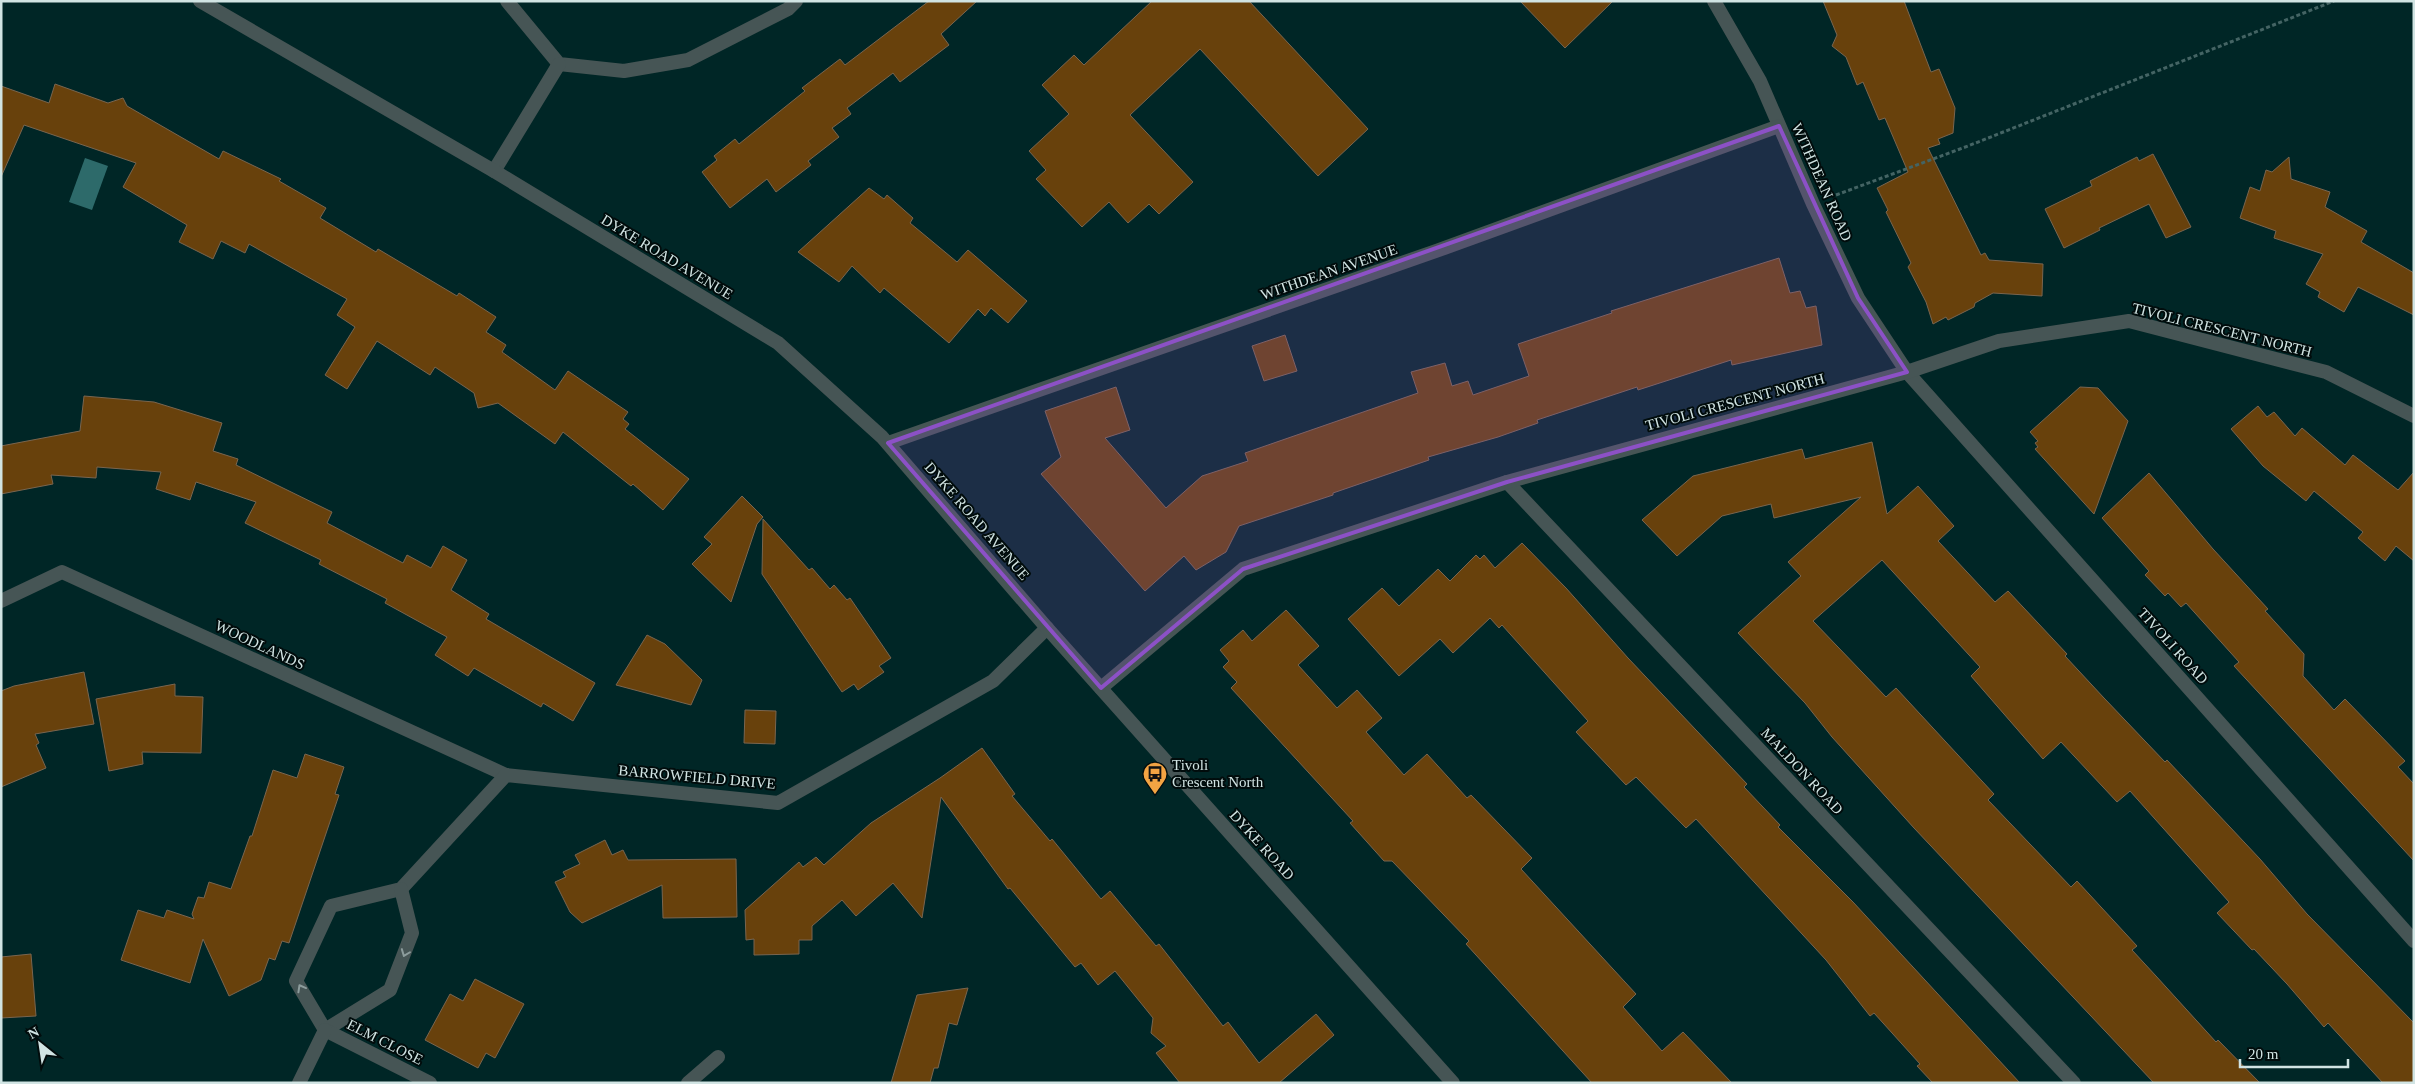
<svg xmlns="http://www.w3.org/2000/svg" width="2415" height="1084" viewBox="0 0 2415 1084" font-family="Georgia,serif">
  <rect width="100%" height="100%" fill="#002626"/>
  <path fill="#2d6a6a" d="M85 158 108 166 92 210 69 202Z"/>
  <g fill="#68410c" stroke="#79654f">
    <path d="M929 1H977L941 34 949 45 900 82 893 73 847 108 851 114 832 128 839 137 808 161 811 165 776 192 767 179 730 208 702 172 717 160 714 156 735 139 739 144 805 91 802 88 840 59 845 65Z"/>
    <path d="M1152 1H1249L1368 129 1318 176 1200 49 1130 115 1193 182 1159 214 1149 204 1128 223 1109 202 1082 227 1036 179 1046 170 1029 151 1069 114 1042 85 1074 55 1084 65Z"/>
    <path d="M1520 1H1613L1565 48Z"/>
    <path d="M1823 1H1904L1931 72 1939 69 1955 108 1953 133 1938 139 1940 144 1928 148 1981 255 1985 253 1989 260 2043 264 2042 296 1993 293 1975 303 1974 307 1948 320 1946 317 1933 324 1926 302 1908 267 1911 263 1886 212 1888 210 1877 188 1908 172 1885 118 1879 120 1863 82 1857 85 1846 57 1832 46 1837 35Z"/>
    <path d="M55 84 108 103 123 98 127 106 219 159 223 151 281 179 279 181 326 208 320 218 376 252 378 249 457 296 459 293 496 317 486 332 506 345 502 352 555 390 568 371 628 412 623 419 629 424 625 429 689 479 663 510 633 484 631 486 563 432 555 444 498 403 478 408 474 393 435 367 430 375 377 341 347 389 325 375 355 327 337 315 347 299 249 244 245 253 221 241 213 259 179 242 187 225 123 187 136 163 24 125 1 177V86L49 103Z"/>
    <path d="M2153 154 2191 227 2166 238 2149 204 2099 228 2100 230 2064 248 2045 209 2092 186 2090 181 2137 157 2139 161Z"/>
    <path d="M2289 157 2291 179 2330 192 2325 207 2367 231 2361 242 2414 273V315L2358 287 2344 312 2318 297 2320 292 2306 284 2323 254 2274 238 2276 231 2240 218 2250 187 2260 191 2266 170 2272 172Z"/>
    <path d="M869 188 884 199 887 195 913 218 910 223 957 262 968 250 1027 301 1008 323 991 308 985 316 978 309 949 343 884 288 880 293 852 266 839 282 798 252Z"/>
    <path d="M1779 258 1790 293 1800 291 1806 308 1816 306 1822 345 1732 365 1731 360 1638 390 1637 387 1537 420 1538 423 1498 437 1428 457 1429 460 1333 493V495L1239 526 1226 552 1196 570 1184 556 1145 591 1041 474 1061 457 1045 411 1116 387 1130 430 1105 438 1166 508 1202 476 1248 461 1245 453 1418 393 1411 372 1445 363 1452 386 1468 381 1473 395 1529 376 1518 344 1612 313 1611 311Z"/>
    <path d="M1285 335 1297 371 1264 381 1252 346Z"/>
    <path d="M2080 387 2098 388 2128 421 2094 514 2035 449 2038 447 2035 443 2038 441 2030 432Z"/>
    <path d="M84 396 154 402 222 423 213 451 238 459 236 465 332 512 327 523 403 563 407 555 431 568 443 546 467 560 451 590 489 614 486 619 595 683 573 721 543 703 541 707 474 668 468 676 435 655 447 637 385 603 387 599 319 564 321 560 245 523 256 502 196 482 190 500 156 489 161 472 97 467 96 478 51 475 53 484 1 494V446L80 431Z"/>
    <path d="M2258 406 2267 417 2274 412 2295 436 2302 428 2345 465 2353 455 2398 490 2414 472V561L2396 546 2385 561 2358 538 2363 532 2314 491 2306 501 2263 466 2231 429Z"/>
    <path d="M1872 442 1887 514 1918 486 1954 526 1938 541 1995 602 2008 591 2067 654 2065 656 2104 698 2165 762 2167 760 2260 859 2307 914 2414 1023V1083H2383L2328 1023 2324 1027 2287 984 2254 949 2252 950 2217 913 2229 902 2130 791 2117 802 2061 742 2043 759 1971 676 1980 667 1882 560 1813 621 1886 697 1896 688 1994 794 1988 800 2071 887 2077 881 2137 946 2132 950 2156 976 2216 1042 2218 1040 2260 1083H2154L1914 828 1832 737 1805 703 1738 633 1801 576 1788 562 1861 497 1774 518 1771 504 1722 516 1677 556 1642 520 1693 476 1802 449 1805 459Z"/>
    <path d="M2149 473 2213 549 2268 609 2265 611 2304 654 2303 676 2334 710 2345 699 2405 761 2398 767 2414 784V861L2234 666 2239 662 2186 603 2181 607 2168 593 2165 596 2145 575 2149 571 2102 518Z"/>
    <path d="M742 496 763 517 757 524 731 602 692 564 712 544 704 537Z"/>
    <path d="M763 519 809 570 812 568 830 589 834 585 847 600 850 598 891 658 879 666 884 672 858 690 854 684 842 692 762 574Z"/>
    <path d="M1522 543 1566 588 1628 658 1747 784 1744 787 1780 825 1778 827 1853 902 2020 1083H1933L1917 1066 1920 1064 1874 1013 1870 1016 1826 960 1696 819 1686 828 1636 777 1626 785 1576 732 1588 721 1502 625 1499 628 1490 618 1453 653 1440 639 1399 676 1348 619 1382 588 1399 606 1438 569 1450 581 1476 555 1480 559 1484 555 1495 568Z"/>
    <path d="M1286 610 1319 646 1298 665 1337 708 1357 690 1382 718 1366 732 1404 775 1427 754 1467 798 1471 795 1532 858 1521 869 1636 994 1623 1007 1662 1051 1683 1032 1732 1083H1592L1466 944 1469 941 1392 861H1384L1350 823 1353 821 1231 688 1237 682 1223 667 1229 661 1220 650 1243 630 1252 641Z"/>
    <path d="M647 635 665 644 702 680 691 705 616 685Z"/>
    <path d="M84 672 94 724 35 734 39 743 36 745 46 768 1 787V691L14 686Z"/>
    <path d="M175 684V696L203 697 201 753 142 752 143 764 109 771 96 699Z"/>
    <path d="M745 710 776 711 775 744 744 743Z"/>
    <path d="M982 748 1015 794 1012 796 1050 841 1052 839 1101 899 1110 891 1156 946 1159 944 1223 1026 1228 1022 1259 1063 1316 1014 1334 1035 1279 1083H1180L1156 1053 1166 1046 1151 1033 1153 1018 1115 971 1098 985 1081 963 1075 967 1010 888 1008 889 941 797 922 918 893 883 856 916 842 900 812 926V940H799V954L754 955V939L746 940 745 910 799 862 803 867 816 857 824 865 871 823 940 778Z"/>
    <path d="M305 754 344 767 335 794 339 795 289 943 282 941 275 960 269 958 261 980 229 996 203 939 190 983 121 960 138 910 164 918 167 910 194 919 192 914 198 897 204 898 209 882 231 889 250 836H252L273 770 297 778Z"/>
    <path d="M605 840 612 855 623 850 628 860 736 859 737 917 663 918 662 885 582 923 570 912 555 882 566 877 563 872 580 864 575 855Z"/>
    <path d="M31 954 36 1016 1 1018V957Z"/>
    <path d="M475 979 524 1004 495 1058 486 1053 478 1068 425 1040 450 994 463 1001Z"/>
    <path d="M968 988 957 1025 949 1023 938 1068H934L930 1083H891L917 995Z"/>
  </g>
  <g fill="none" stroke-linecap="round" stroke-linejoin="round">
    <path stroke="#446464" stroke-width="3" stroke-dasharray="4 2.5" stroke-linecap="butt" d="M1836 195 1968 146 2334 1"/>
    <g stroke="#465555" stroke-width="14">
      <path d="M507 1 559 64 624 71 688 60 788 9 796 1"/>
      <path d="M1714 1 1760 81 1813 204 1858 298 1907 372 2414 941"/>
      <path d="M494 171 559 64"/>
      <path d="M888 443 1436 251 1779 126"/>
      <path d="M1507 482 2074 1083"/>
      <path d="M1 601 62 572 506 775"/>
      <path d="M1101 688 1243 569 1507 482 1907 372 1999 341 2129 321 2326 372 2414 416"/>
      <path d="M325 1030 296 981 331 906 401 889 506 775 778 803 993 681 1047 628"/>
      <path d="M325 1030 390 990 412 933 401 889"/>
      <path d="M325 1030 430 1083"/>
      <path d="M299 1083 325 1030"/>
      <path d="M688 1083 718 1057"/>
    </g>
    <path stroke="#465555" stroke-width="14" d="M200 1 494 171 778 343 882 437 1047 628 1453 1083"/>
  </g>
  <defs><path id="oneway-chevron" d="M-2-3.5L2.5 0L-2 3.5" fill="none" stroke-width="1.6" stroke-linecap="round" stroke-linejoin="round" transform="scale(1.25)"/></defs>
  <g stroke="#8c9c9c">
    <use href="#oneway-chevron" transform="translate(405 953) rotate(111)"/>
    <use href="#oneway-chevron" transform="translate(301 988) rotate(-119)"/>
  </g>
  <path fill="#8c51c6" fill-opacity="0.2" stroke="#8c51c6" stroke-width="4" stroke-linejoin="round" d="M1779 126 1858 298 1907 372 1507 482 1243 569 1101 688 888 443Z"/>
  <defs>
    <symbol id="bus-pin" viewBox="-11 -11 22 30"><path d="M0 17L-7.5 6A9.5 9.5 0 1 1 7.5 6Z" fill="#f3a443" stroke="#010c0c"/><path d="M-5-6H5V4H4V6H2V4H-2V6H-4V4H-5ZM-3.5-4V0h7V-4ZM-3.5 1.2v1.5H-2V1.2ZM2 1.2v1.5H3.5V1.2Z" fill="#111"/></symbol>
  </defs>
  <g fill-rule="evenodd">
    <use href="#bus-pin" x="1141" y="760" width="28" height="38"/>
  </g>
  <g text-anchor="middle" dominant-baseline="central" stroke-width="4" stroke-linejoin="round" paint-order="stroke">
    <g font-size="15" fill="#d1e4e3" stroke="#010c0c">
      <text transform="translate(1822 182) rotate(66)">WITHDEAN ROAD</text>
      <text transform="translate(667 257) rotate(31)">DYKE ROAD AVENUE</text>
      <text transform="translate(1329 272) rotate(-19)">WITHDEAN AVENUE</text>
      <text transform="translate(2222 330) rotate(14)">TIVOLI CRESCENT NORTH</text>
      <text transform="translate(1735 402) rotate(-15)">TIVOLI CRESCENT NORTH</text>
      <text transform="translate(977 521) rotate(49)">DYKE ROAD AVENUE</text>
      <text transform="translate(260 645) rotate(25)">WOODLANDS</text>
      <text transform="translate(2173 646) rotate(48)">TIVOLI ROAD</text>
      <text transform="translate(1802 771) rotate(47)">MALDON ROAD</text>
      <text transform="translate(697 777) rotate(5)">BARROWFIELD DRIVE</text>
      <text transform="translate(1262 845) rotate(48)">DYKE ROAD</text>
      <text transform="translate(385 1042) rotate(27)">ELM CLOSE</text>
    </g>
    <g font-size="15" fill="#d1e4e3" stroke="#010c0c" text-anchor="start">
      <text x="1172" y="765">Tivoli<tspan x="1172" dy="17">Crescent North</tspan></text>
    </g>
  </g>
  <rect width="2415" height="1084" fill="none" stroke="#d1e4e3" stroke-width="5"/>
  <g transform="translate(40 1044) rotate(330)" stroke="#010c0c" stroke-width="4" paint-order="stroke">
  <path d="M0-4L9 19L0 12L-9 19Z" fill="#d1e4e3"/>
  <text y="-8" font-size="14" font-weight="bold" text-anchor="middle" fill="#d1e4e3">N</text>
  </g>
  <path d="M2240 1059v8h108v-8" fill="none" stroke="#d1e4e3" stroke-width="2.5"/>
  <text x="2248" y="1059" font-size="15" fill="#d1e4e3" stroke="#010c0c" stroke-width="4" paint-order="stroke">20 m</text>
</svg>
